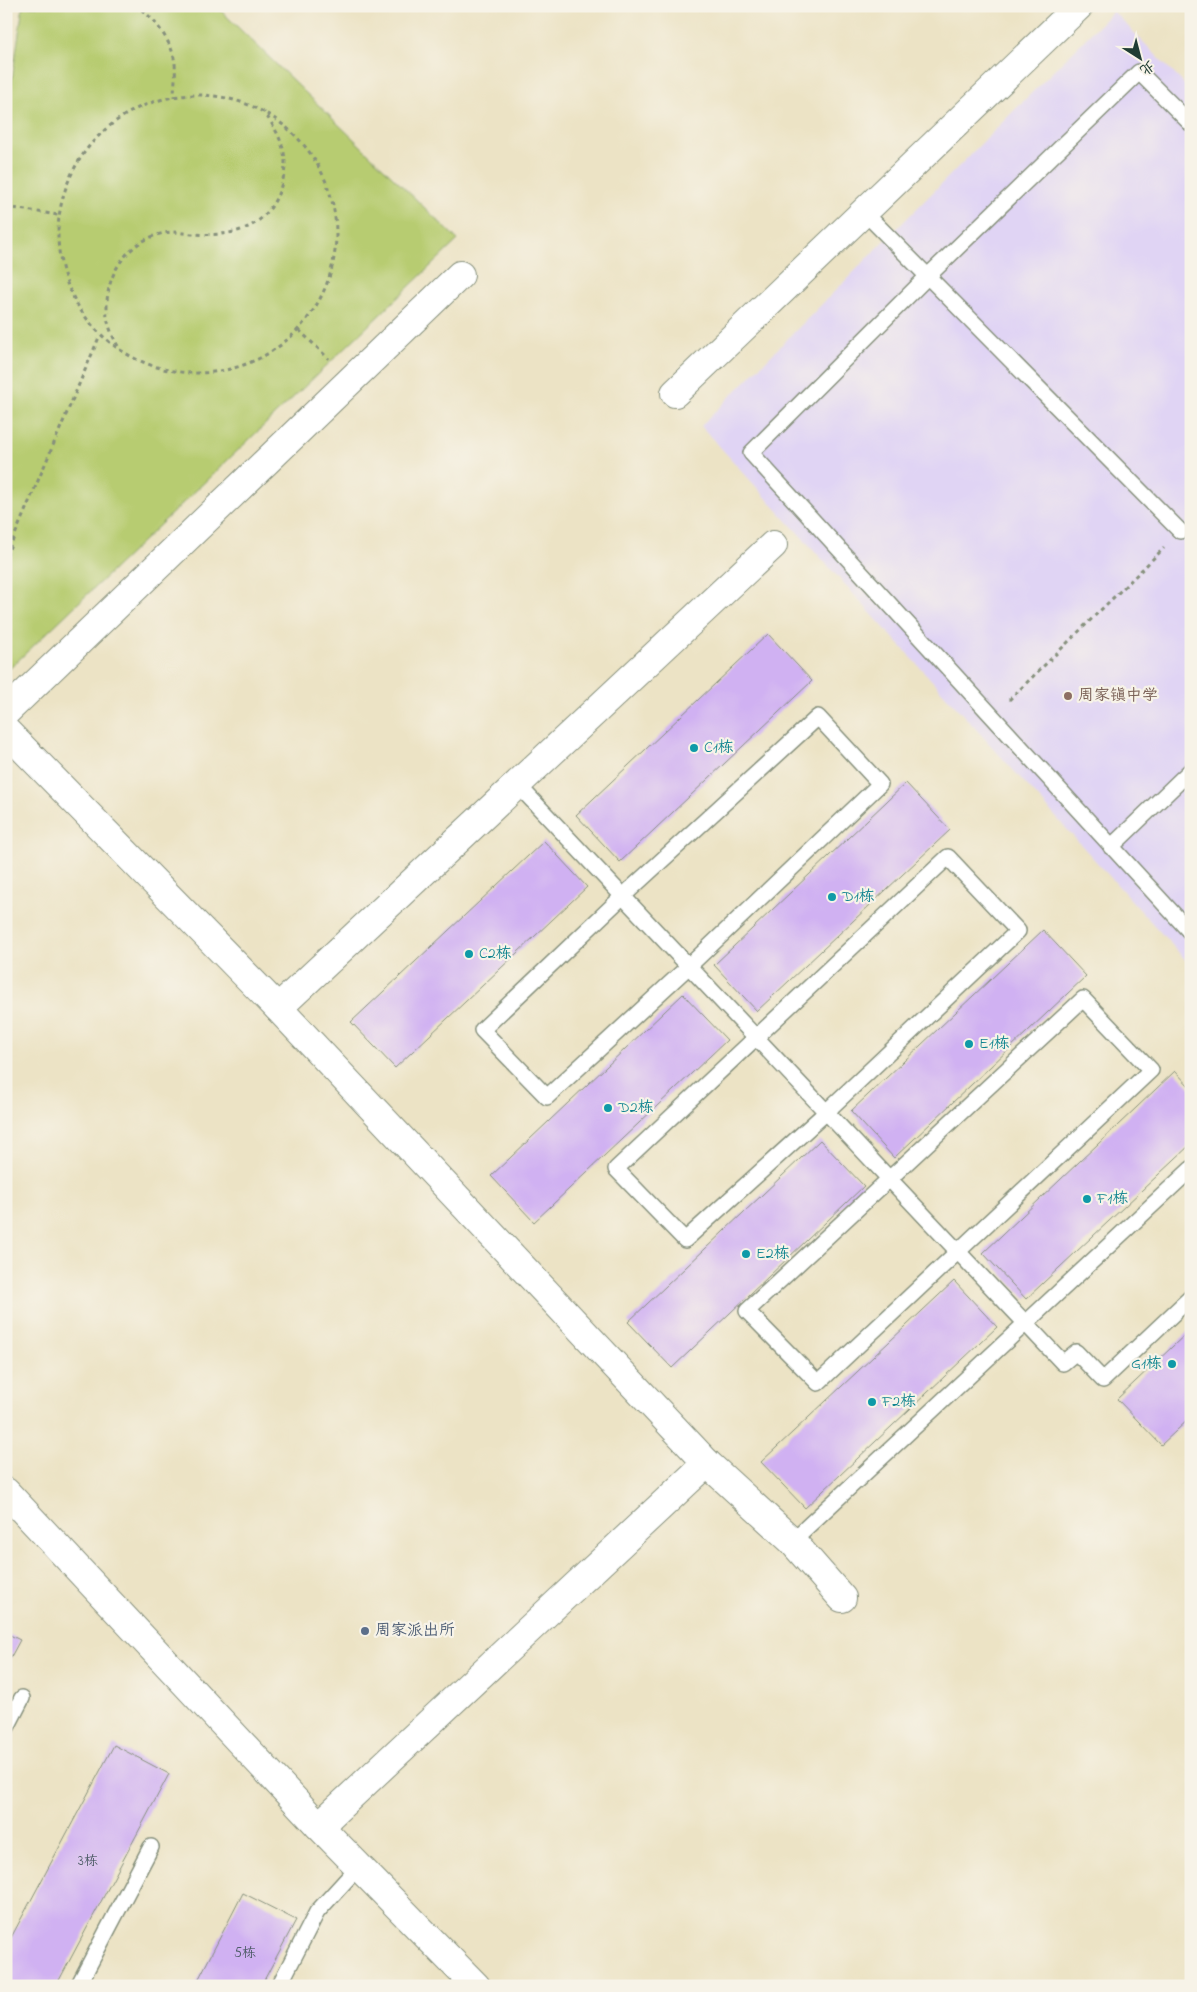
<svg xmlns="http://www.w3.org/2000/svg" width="1197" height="1992" viewBox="0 0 1197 1992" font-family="'Indie Flower','LXGW WenKai TC',sans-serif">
  <rect width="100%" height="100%" fill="#f7f3e8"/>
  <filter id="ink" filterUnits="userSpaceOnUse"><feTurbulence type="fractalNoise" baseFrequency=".02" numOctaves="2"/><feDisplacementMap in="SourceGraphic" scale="10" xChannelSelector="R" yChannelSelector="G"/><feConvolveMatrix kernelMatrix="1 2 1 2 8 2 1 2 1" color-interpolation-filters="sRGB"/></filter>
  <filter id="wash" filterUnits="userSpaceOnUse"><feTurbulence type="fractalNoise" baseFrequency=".0096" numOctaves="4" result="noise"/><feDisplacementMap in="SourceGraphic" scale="20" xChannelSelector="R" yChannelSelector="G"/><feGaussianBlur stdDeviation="1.12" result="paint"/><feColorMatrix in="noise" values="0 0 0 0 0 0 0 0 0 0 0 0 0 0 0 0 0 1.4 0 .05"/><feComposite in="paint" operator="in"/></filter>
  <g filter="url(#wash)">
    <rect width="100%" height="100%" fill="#ece3c5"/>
    <path fill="#e0d4f4" d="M1113 11 1191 91V966L701 426Z"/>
    <path fill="#b7cc71" stroke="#6b8452" d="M23 6H216L458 240 6 672V120Z"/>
    <g id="blocks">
      <g fill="#d0b1f2">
        <path d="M768 634 812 681 620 862 576 815Z"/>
        <path d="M906 783 950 830 757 1011 714 965Z"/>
        <path d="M544 841 587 887 395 1068 351 1022Z"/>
        <path d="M1043 930 1086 976 894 1158 851 1111Z"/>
        <path d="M683 994 727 1040 534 1222 491 1176Z"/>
        <path d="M1175 1071 1191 1088V1144L1026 1299 983 1253Z"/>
        <path d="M820 1140 864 1186 672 1368 628 1322Z"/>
        <path d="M954 1281 997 1327 805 1508 761 1462Z"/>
        <path d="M1191 1329V1417L1161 1445 1117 1399Z"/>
        <path d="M6 1633 20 1640 6 1666Z"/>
        <path d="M114 1745 169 1774 56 1986H6V1947Z"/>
        <path d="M243 1893 296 1920 261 1986H195Z"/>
      </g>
    </g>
  </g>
  <g filter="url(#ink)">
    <use href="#blocks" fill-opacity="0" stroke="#86907c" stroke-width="1"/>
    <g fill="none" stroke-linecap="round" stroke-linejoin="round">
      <defs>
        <g id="service">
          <path d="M1191 124 1139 72 928 276 751 453 1191 933"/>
          <path d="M864 212 1180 531"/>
          <path d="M818 717 880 784 689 966 547 1097 482 1030 623 896Z"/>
          <path d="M517 784 1063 1363 1076 1352 1103 1380 1191 1297"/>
          <path d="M1111 847 1191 770"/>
          <path d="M1083 999 1151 1070 818 1383 747 1311Z"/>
          <path d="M826 1112 1018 931 948 857 616 1169 685 1240 832 1107"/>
          <path d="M792 1541 1191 1169"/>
          <path d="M6 1729 22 1698"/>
          <path d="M78 1986 151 1847"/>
          <path d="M279 1986 317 1912 359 1866"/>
        </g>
        <g id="minor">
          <path d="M675 393 1079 6"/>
          <path d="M6 712 460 275"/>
          <path d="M6 731 278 1008 707 1463 319 1826 6 1492"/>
          <path d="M278 1008 773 545"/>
          <path d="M707 1463 792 1541 842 1598"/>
          <path d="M319 1826 476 1986"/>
        </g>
      </defs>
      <use href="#service" stroke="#86907c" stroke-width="18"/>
      <use href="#minor" stroke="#86907c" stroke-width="30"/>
      <g stroke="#86907c" stroke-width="3" stroke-dasharray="4 4" stroke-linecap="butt">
        <path d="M135 6C151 13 171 41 174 58 177 70 174 85 174 97"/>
        <circle cx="197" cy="234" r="139"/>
        <path d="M6 207 58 215"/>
        <path d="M299 330 329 359"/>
        <path d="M118 346C114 339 110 330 108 322 106 317 107 312 107 307 106 270 133 235 172 232 179 232 187 234 194 234 235 237 267 229 281 186 291 157 281 136 264 112"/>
        <path d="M6 556 100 335"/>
        <path d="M1009 700 1164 548"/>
      </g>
      <use href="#service" stroke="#fff" stroke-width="15"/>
      <use href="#minor" stroke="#fff" stroke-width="28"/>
    </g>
  </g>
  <circle fill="#8d6e63" stroke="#f7f3e8" stroke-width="2" cx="1068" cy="696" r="5"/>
  <g fill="#0f9aa8" stroke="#f7f3e8" stroke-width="2">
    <circle cx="694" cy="748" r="5"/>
    <circle cx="832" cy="897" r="5"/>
    <circle cx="469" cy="954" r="5"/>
    <circle cx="969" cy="1044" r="5"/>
    <circle cx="608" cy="1108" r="5"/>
    <circle cx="1087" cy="1199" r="5"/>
    <circle cx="746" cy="1254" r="5"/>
    <circle cx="1172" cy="1364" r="5"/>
    <circle cx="872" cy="1402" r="5"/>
  </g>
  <circle fill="#5c6f8a" stroke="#f7f3e8" stroke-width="2" cx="365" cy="1631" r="5"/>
  <g text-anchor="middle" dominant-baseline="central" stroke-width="4.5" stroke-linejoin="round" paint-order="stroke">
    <g font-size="14" fill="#4b5a64">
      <text x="88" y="1861">3栋</text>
      <text x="245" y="1953">5栋</text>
    </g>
    <g font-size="16" fill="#785e54" stroke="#f7f3e8" text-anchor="start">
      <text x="1078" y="696">周家镇中学</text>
    </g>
    <g font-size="16" fill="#0d838f" stroke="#f7f3e8" text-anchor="start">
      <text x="704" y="748">C1栋</text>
      <text x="842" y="897">D1栋</text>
      <text x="479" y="954">C2栋</text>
      <text x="979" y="1044">E1栋</text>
      <text x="618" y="1108">D2栋</text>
      <text x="1097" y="1199">F1栋</text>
      <text x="756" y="1254">E2栋</text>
      <text x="1162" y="1364" text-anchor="end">G1栋</text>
      <text x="882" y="1402">F2栋</text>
    </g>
    <g font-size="16" fill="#4e5e75" stroke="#f7f3e8" text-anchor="start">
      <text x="375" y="1631">周家派出所</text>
    </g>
  </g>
  <rect width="1197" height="1992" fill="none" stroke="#f7f3e8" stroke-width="25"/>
  <g transform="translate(1140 58) rotate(144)" stroke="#f7f3e8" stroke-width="4" paint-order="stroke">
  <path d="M0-4L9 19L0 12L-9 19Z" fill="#1f3d34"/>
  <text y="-8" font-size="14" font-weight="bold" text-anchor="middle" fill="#1f3d34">北</text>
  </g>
</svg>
